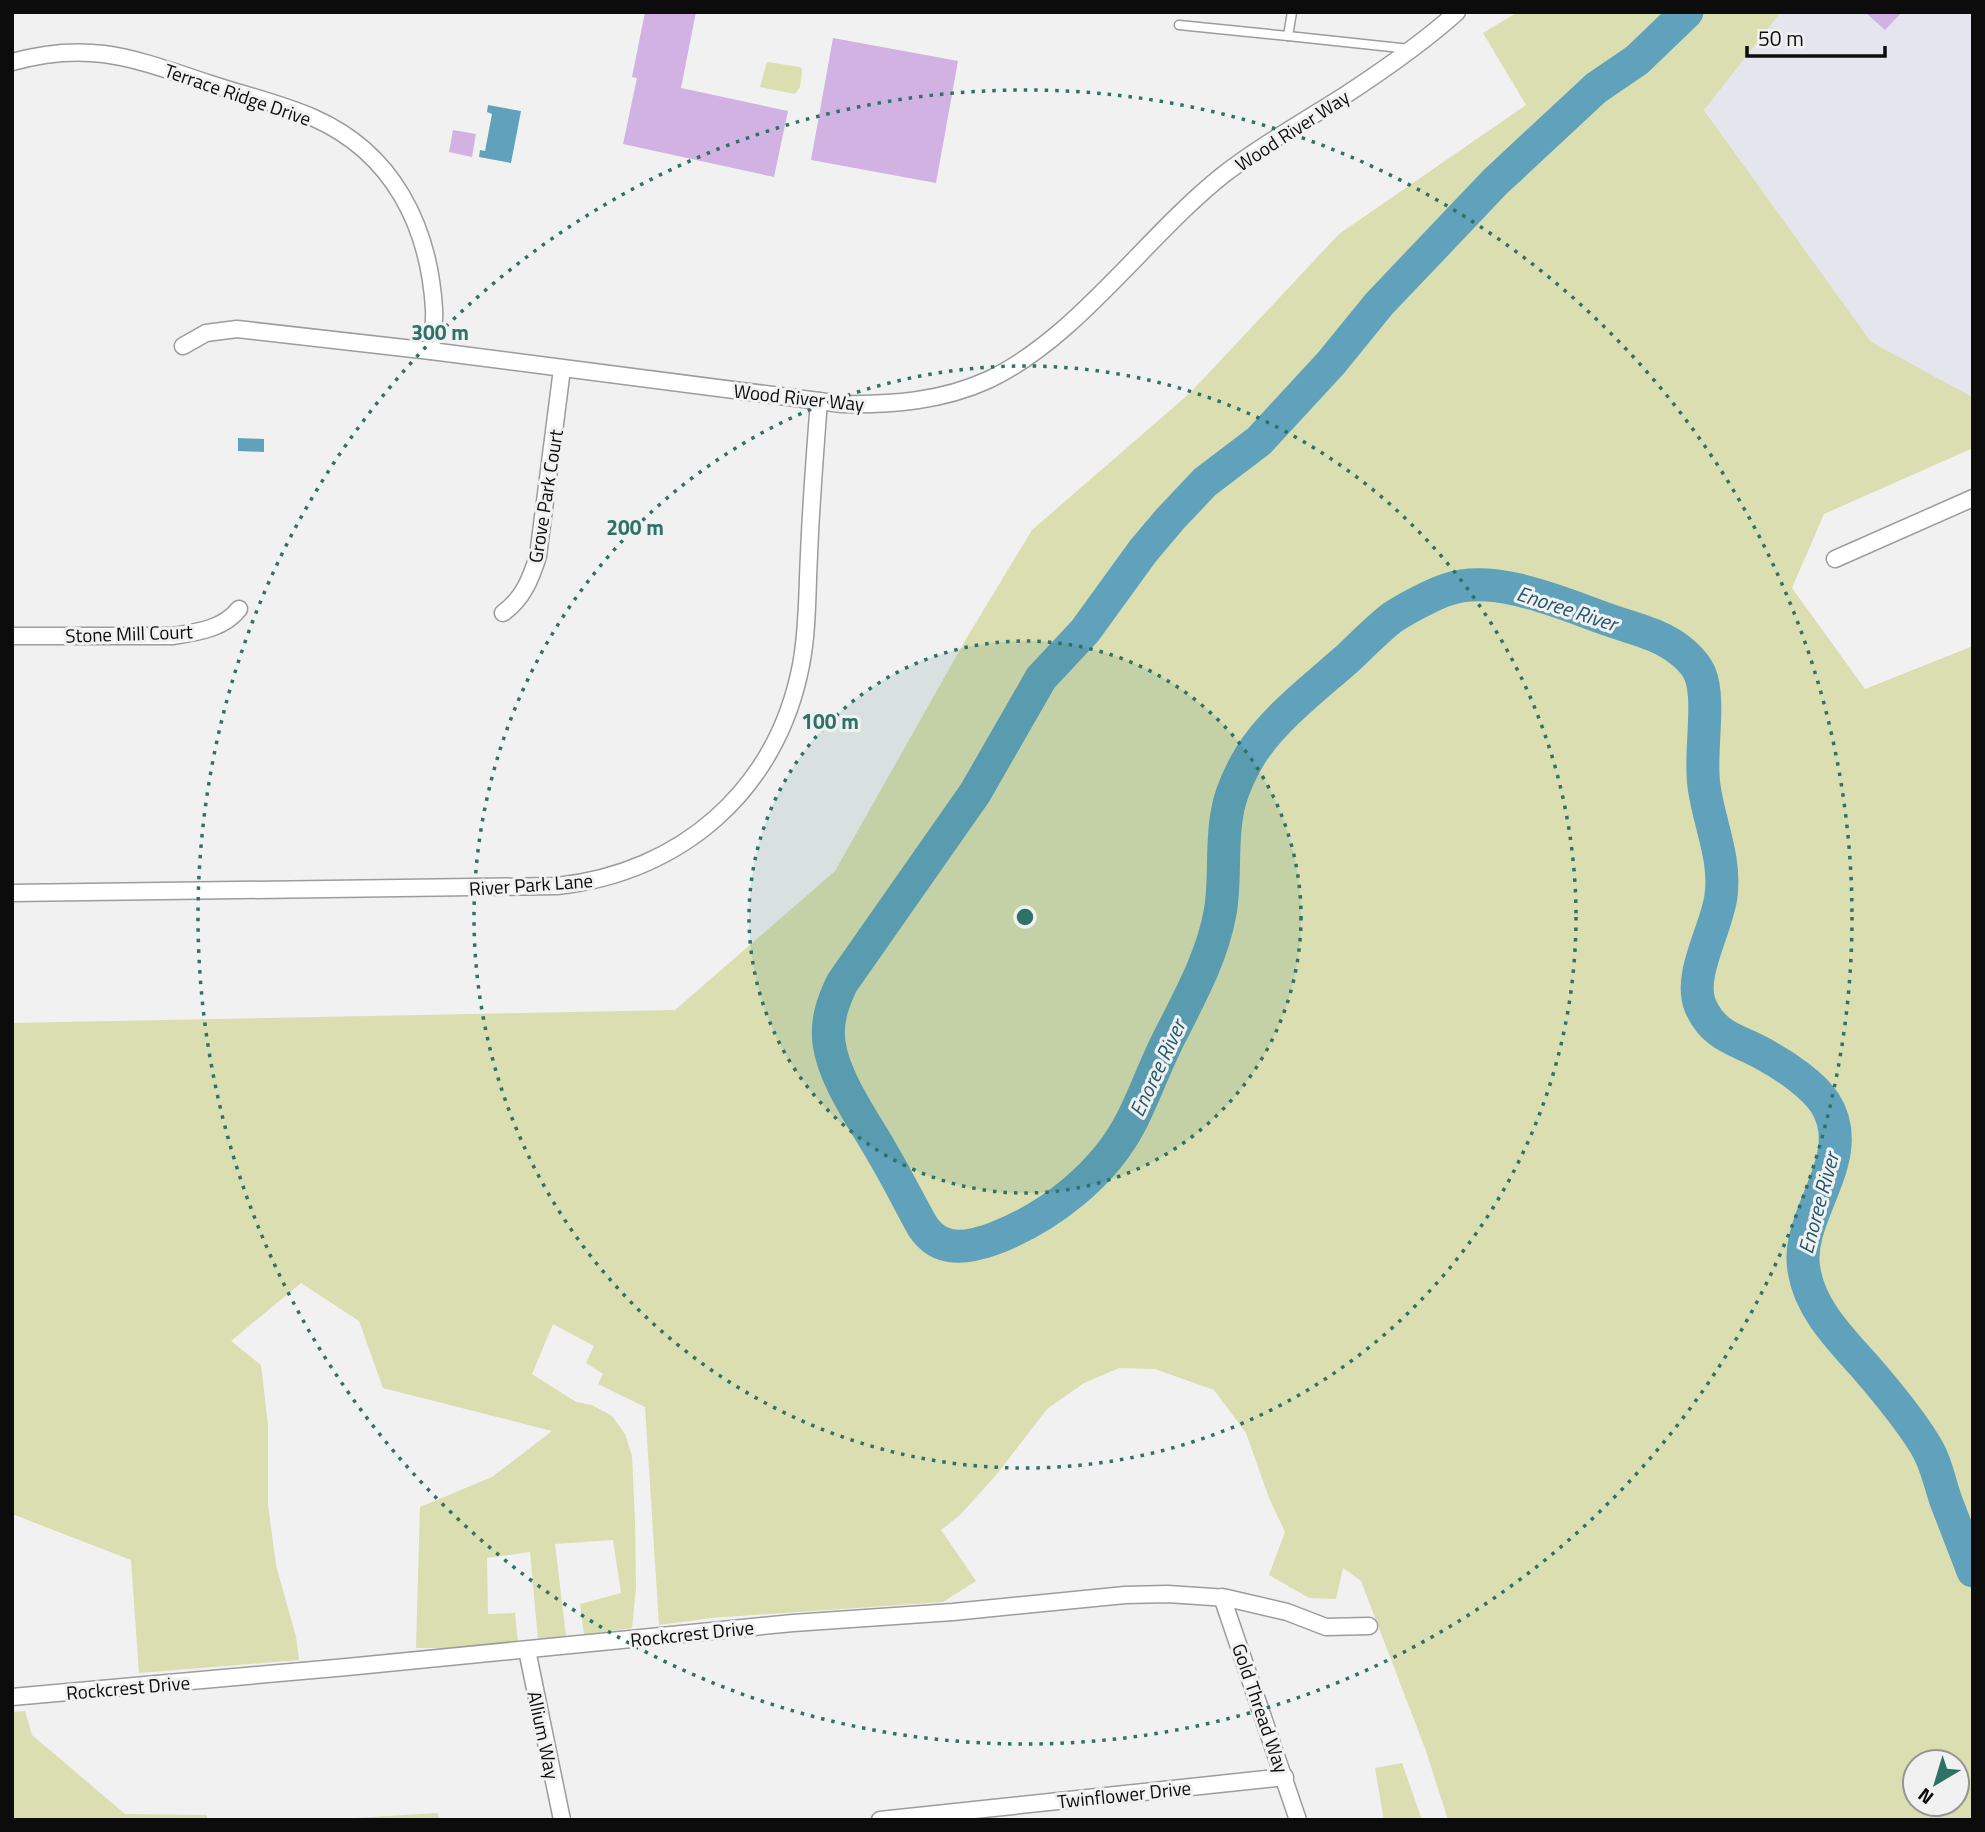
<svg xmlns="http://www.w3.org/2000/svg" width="1985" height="1832" viewBox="0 0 1985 1832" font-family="'Titillium Web',sans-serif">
  <rect width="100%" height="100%" fill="#f1f1f2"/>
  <path fill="#e4e5ed" d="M1781 12H1973L1972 398 1871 343 1704 109Z"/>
  <g fill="#dadeb0" fill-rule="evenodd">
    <path d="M1518 12H1781L1704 110 1871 342 1972 397 1973 396V448L1824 514 1792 588 1865 689 1973 646V1820H1448L1426 1751 1361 1581 1343 1568 1336 1599 1309 1598 1269 1575 1285 1532 1269 1498 1246 1433 1214 1390 1155 1369 1119 1368 1084 1383 1047 1409 997 1474 960 1515 941 1530 976 1581 943 1602 711 1618 659 1625 645 1407 598 1384 603 1374 586 1363 594 1346 553 1324 532 1374 576 1402 592 1405 612 1416 625 1434 632 1456 635 1521 636 1588 632 1628 584 1635 580 1604 621 1593 613 1540 555 1544 566 1636 538 1640 530 1552 487 1558 488 1614 515 1613 518 1643 462 1648H416L420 1507 492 1477 552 1431 383 1388 359 1321 301 1283 231 1341 261 1365 268 1425V1505L276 1565 296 1637 299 1660 139 1673 131 1560 12 1514V1023L675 1010 835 871 966 639 1032 530 1190 393 1339 234 1526 105 1483 33ZM1915 1762H1957V1804H1915Z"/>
    <path d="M767 62 800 67 802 70 800 87 795 94 760 87Z"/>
    <path d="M25 1711 32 1735 125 1814 207 1815V1820H12V1712Z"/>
    <path d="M1402 1763 1422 1820H1384L1375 1768Z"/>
    <path d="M438 1813 439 1820H322Z"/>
  </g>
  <g fill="#60a2bb">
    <path d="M488 105 521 111 511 163 479 157 480 150 485 151 492 114 487 112Z"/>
    <path d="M238 438 264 439V452L238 451Z"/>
  </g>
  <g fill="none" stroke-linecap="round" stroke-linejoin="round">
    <path stroke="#60a2bb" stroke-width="33" d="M1687 12 1637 60 1596 88 1495 182 1379 304 1331 363 1259 441 1205 482 1170 519 1143 551 1085 631 1041 678 975 793 842 983C833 1002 826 1020 829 1043 834 1080 865 1122 883 1154 896 1176 907 1198 919 1220 935 1252 962 1250 993 1239 1049 1218 1105 1174 1132 1120 1145 1094 1155 1066 1168 1040 1188 1000 1212 958 1220 913 1226 881 1221 846 1227 814 1230 794 1240 773 1250 756 1272 720 1315 687 1347 659 1362 645 1377 629 1393 617 1407 608 1433 594 1449 589 1496 574 1561 603 1606 619 1625 626 1647 631 1664 640 1678 647 1694 660 1700 674 1711 701 1699 754 1704 786 1709 824 1726 857 1721 896 1717 928 1688 975 1700 1005 1714 1039 1741 1040 1767 1056 1787 1067 1813 1085 1825 1103 1860 1158 1794 1215 1804 1270 1811 1316 1852 1349 1879 1383 1895 1402 1911 1422 1924 1443 1936 1461 1939 1481 1946 1501 1955 1524 1964 1548 1973 1571"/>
  </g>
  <g fill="#d2b2e3">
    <path d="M645 12H696L681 88 788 111 774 177 623 144 637 78 632 77Z"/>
    <path d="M1865 12H1902L1885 30Z"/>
    <path d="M833 38 958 61 936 183 811 160Z"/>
    <path d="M453 130 476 134 472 157 449 152Z"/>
  </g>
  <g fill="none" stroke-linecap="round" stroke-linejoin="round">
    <defs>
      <g id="lane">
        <path d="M1292 12 1288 36 1410 49"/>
        <path d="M1179 25 1288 36"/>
      </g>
      <g id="street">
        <path d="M12 62C91 40 134 59 208 83 243 95 280 103 314 118 393 153 429 226 434 309 435 323 432 337 431 351"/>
        <path d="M183 346 206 333 237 329 431 351 842 404C892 405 942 401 988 380 1076 339 1145 237 1223 175 1261 145 1305 121 1347 94 1385 69 1423 43 1457 12"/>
        <path d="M1835 559 1973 498"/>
        <path d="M503 613C523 599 531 578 538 556L562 369"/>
        <path d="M12 636H173C198 632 223 629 239 609"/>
        <path d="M12 893 557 886C681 873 777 790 801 665 808 629 807 591 809 555 811 503 815 452 819 401"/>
        <path d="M1222 1597 1298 1820"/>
        <path d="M527 1650 562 1820"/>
        <path d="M12 1697 347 1667 793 1623 953 1612 1125 1595 1168 1594 1227 1598 1287 1612 1326 1627 1369 1626"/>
        <path d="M880 1820 1285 1777"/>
      </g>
    </defs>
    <use href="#lane" stroke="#9c9c9d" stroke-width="11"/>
    <use href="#street" stroke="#9c9c9d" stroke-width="19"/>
    <use href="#lane" stroke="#fff" stroke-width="8"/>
    <use href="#street" stroke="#fff" stroke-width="16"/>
  </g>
  <circle cx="1025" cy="917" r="276" fill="#2d7266" fill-opacity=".12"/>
  <g fill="none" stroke="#2d7266" stroke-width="3.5" stroke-dasharray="3.5 7">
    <circle cx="1025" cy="917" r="276"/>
    <circle cx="1025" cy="917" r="551"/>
    <circle cx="1025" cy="917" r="827"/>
  </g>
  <g text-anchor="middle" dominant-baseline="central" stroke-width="6" stroke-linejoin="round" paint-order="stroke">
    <g font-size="19" fill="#0c0c0c" stroke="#f1f1f2">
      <text transform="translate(238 94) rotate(19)">Terrace Ridge Drive</text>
      <text transform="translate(1292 130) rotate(-33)">Wood River Way</text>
      <text transform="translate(799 397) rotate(6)">Wood River Way</text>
      <text transform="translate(545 496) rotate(-81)">Grove Park Court</text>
      <text transform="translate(129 633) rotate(-2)">Stone Mill Court</text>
      <text transform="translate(531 884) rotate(-4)">River Park Lane</text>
      <text transform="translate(692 1633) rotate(-6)">Rockcrest Drive</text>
      <text transform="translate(128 1687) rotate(-5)">Rockcrest Drive</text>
      <text transform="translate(1261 1708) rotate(71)">Gold Thread Way</text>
      <text transform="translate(544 1735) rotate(78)">Allium Way</text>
      <text transform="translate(1124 1794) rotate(-6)">Twinflower Drive</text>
    </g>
    <g font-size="21" font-style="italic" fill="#23586b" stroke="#f1f1f2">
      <text transform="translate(1567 608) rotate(18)">Enoree River</text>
      <text transform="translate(1157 1068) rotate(-65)">Enoree River</text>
      <text transform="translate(1818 1203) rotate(-75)">Enoree River</text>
    </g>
  </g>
  <circle cx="1025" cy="917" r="10" fill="#2d7266" stroke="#f1f1f2" stroke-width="3.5"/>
  <g font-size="21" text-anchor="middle" font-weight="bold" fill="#2d7266" stroke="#f1f1f2" stroke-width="6" stroke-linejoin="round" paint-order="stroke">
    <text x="440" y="340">300 m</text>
    <text x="635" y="535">200 m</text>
    <text x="830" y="729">100 m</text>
  </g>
  <rect width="1985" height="1832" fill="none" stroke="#0c0c0c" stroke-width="28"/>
  <g transform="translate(1936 1783) rotate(218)"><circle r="33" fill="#f1f1f2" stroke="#959596" stroke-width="2"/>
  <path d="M0-5L12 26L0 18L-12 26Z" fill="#2d7266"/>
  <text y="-10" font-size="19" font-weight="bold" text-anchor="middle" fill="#0c0c0c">N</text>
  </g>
  <path d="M1747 46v10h138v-10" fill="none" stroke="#0c0c0c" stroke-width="3.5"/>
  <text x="1758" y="46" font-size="21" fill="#0c0c0c" stroke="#f1f1f2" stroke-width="5" paint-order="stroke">50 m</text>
</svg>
